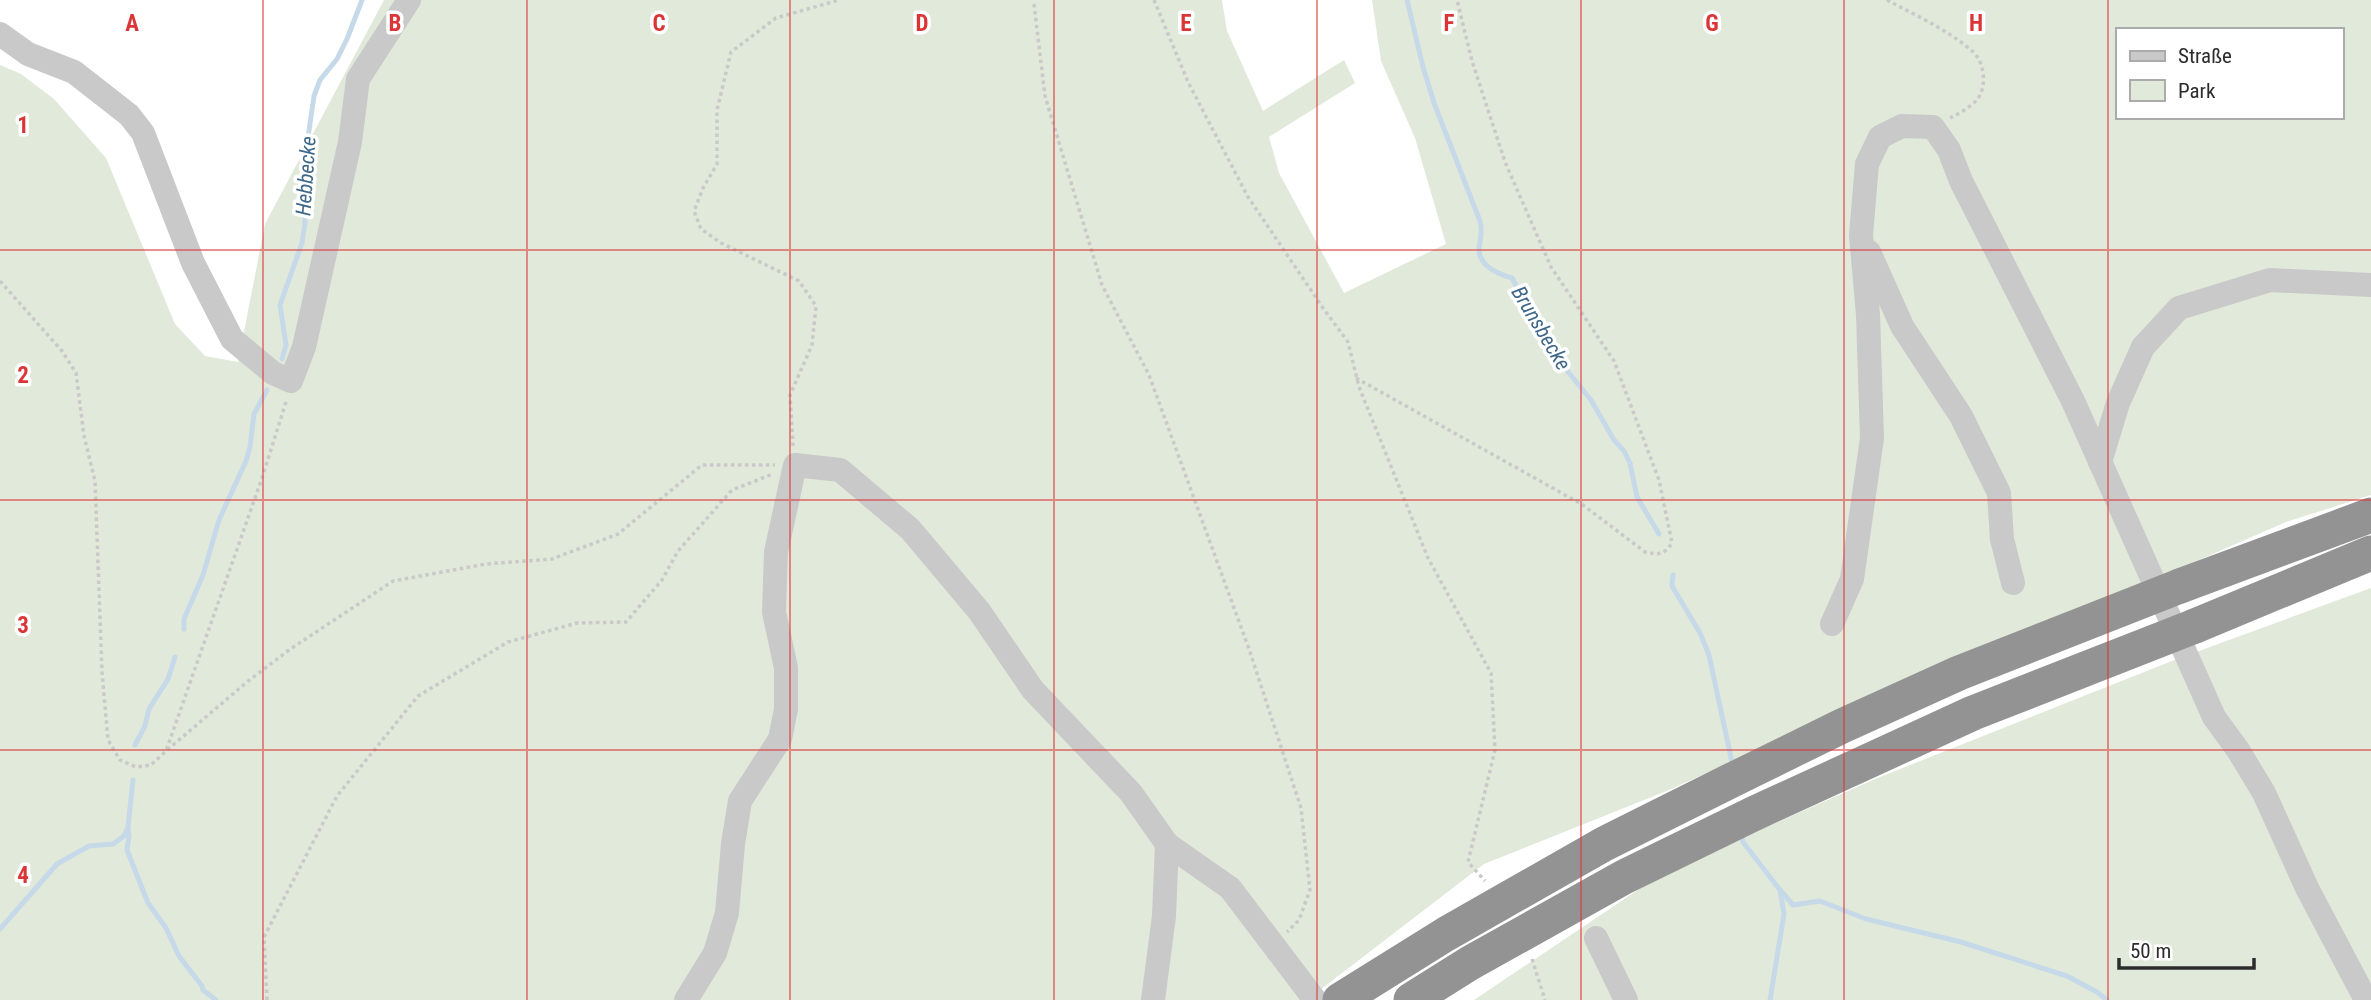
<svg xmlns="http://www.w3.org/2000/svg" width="2371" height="1000" viewBox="0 0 2371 1000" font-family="'Roboto Condensed',sans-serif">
  <rect width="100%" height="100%" fill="#fff"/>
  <g fill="#e1e9da" fill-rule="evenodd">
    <path d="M384 0H1222L1227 31 1263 111 1344 60 1355 83 1269 137 1279 173 1344 293 1446 244 1415 138 1381 61 1372 0H2371V495L2286 522 2096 605 1920 676 1669 790 1484 864 1307 1000H0V65L21 74 54 99 106 158 175 324 205 356 238 362 265 224ZM2117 30H2341V117H2117Z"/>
    <path d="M2371 588V1000H1474L1663 873 1875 779 2177 659Z"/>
  </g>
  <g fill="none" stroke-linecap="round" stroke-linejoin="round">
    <g stroke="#c6d9e8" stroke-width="5">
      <path d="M1407 0 1423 67 1434 103 1480 221C1483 232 1480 239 1479 249 1479 266 1498 274 1512 278L1526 304 1545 329 1561 363 1591 400 1614 440 1624 451 1630 463 1637 497 1659 534"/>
      <path d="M282 359 286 345 280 305 302 243 305 223 303 172 314 96 320 80 337 59 347 39 362 0"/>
      <path d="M1673 575 1672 586 1700 633 1709 655 1733 767"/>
      <path d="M184 629V619L203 575 219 520 246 461 250 447 254 414 267 390"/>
      <path d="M135 745 145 726 149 709 168 679 175 657"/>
      <path d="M128 828 129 836 127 850 148 903 166 928 179 956 202 986 203 990 216 1000"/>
      <path d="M1741 832 1743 842 1780 890 1784 914 1770 1000"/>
      <path d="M1781 891 1793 905 1820 901 1866 919 1961 942 2067 976 2097 992 2107 1000"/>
      <path d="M0 929 57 864 89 846 113 844 124 836 128 827 133 780"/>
    </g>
    <g stroke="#c9c9c9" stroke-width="3.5" stroke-dasharray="3.5 3.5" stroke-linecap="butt">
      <path d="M1154 0 1188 82 1248 197 1323 308 1348 342 1359 387 1428 558 1491 673 1495 750 1468 862 1485 881"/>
      <path d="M1887 0C1915 15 1946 29 1971 50 1983 59 1987 81 1980 95 1975 105 1960 113 1950 118"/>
      <path d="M1034 4 1045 96 1102 285 1149 375 1249 649 1301 808 1310 890 1299 920 1287 932"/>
      <path d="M0 281 62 351 76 373 84 436 95 481 102 672 108 740 120 760 136 767 151 765 166 751"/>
      <path d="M1356 378 1583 505 1645 552C1658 555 1664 555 1672 543L1659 480 1614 361 1551 267 1505 162 1472 61 1457 0"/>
      <path d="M286 402 261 481 166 751 247 682 289 650 393 581 486 564 552 559 618 534 702 465H775"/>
      <path d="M793 446 790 395 812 345 816 306 799 281 721 243 701 229 694 211 703 188 717 164V110L731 52 776 18 839 0"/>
      <path d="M1532 959 1545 1000"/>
      <path d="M267 1000 264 937 337 796 418 696 508 642 577 623 626 622 662 580 678 551 732 490 773 474"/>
    </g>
    <g stroke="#c9c9c9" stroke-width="24">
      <path d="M0 34 28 54 74 72 129 115 143 133 193 263 232 339 273 373 291 381 304 347 350 142 358 79 409 0"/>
      <path d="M1869 252 1902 326 1961 416 1999 493 2002 539 2013 583"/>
      <path d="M2100 462 2118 403 2143 347 2179 308 2270 280 2371 285"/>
      <path d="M1832 624 1852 579 1872 438 1868 315 1861 235 1867 164 1880 137 1902 126 1933 127 1949 150 1961 181 2073 401 2214 717 2238 750 2264 793 2307 888 2366 1000"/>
      <path d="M1167 844 1230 888 1315 1000"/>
      <path d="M1596 938 1626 1000"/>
      <path d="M686 1000 715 953 727 913 733 844 740 801 780 739 786 709V668L774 612 776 552 795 465 840 470 910 529 979 611 1033 690 1131 793 1167 844 1164 916 1153 1000"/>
    </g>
    <g stroke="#939393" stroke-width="35">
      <path d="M2180 586 2371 515"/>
      <path d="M2195 626 2371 553"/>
    </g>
    <g stroke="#939393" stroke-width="35">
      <path d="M1340 1000 1446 934 1604 844 1732 780 1842 726 1959 673 2180 586"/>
      <path d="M1411 1000 1470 963 1624 877 1753 814 1973 713 2195 626"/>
    </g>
  </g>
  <path fill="none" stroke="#db3637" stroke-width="2" stroke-opacity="0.55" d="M263 0V1000M527 0V1000M790 0V1000M1054 0V1000M1317 0V1000M1581 0V1000M1844 0V1000M2108 0V1000M0 250H2371M0 500H2371M0 750H2371"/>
  <g text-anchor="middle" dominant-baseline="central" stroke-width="7" stroke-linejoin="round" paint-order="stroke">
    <g font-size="21" font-style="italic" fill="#3f6789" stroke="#fff">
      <text transform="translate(306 176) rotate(-86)">Hebbecke</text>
      <text transform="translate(1541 328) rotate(59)">Brunsbecke</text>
    </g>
  </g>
  <g font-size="23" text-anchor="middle" font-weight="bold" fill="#db3637" stroke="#fff" stroke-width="7" stroke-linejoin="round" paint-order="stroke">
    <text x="132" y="31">A</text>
    <text x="395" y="31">B</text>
    <text x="659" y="31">C</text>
    <text x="922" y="31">D</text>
    <text x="1186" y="31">E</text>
    <text x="1449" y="31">F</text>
    <text x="1712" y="31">G</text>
    <text x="1976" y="31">H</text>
    <text x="23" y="133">1</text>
    <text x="23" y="383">2</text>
    <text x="23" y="633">3</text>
    <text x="23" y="883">4</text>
  </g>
  <rect x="2116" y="28" width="228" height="91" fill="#ffffff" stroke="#ababab" stroke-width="2"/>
  <rect x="2130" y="51" width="35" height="10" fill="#c9c9c9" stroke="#ababab" stroke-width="2"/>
  <text x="2178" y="63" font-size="21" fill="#2c2c2c">Straße</text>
  <rect x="2130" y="80" width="35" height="21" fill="#e1e9da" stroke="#ababab" stroke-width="2"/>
  <text x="2178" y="98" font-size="21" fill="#2c2c2c">Park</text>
  <path d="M2119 958v10h135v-10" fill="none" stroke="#2c2c2c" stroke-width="3.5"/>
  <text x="2130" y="958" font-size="21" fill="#2c2c2c" stroke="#ffffff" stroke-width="5" paint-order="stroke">50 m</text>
</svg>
